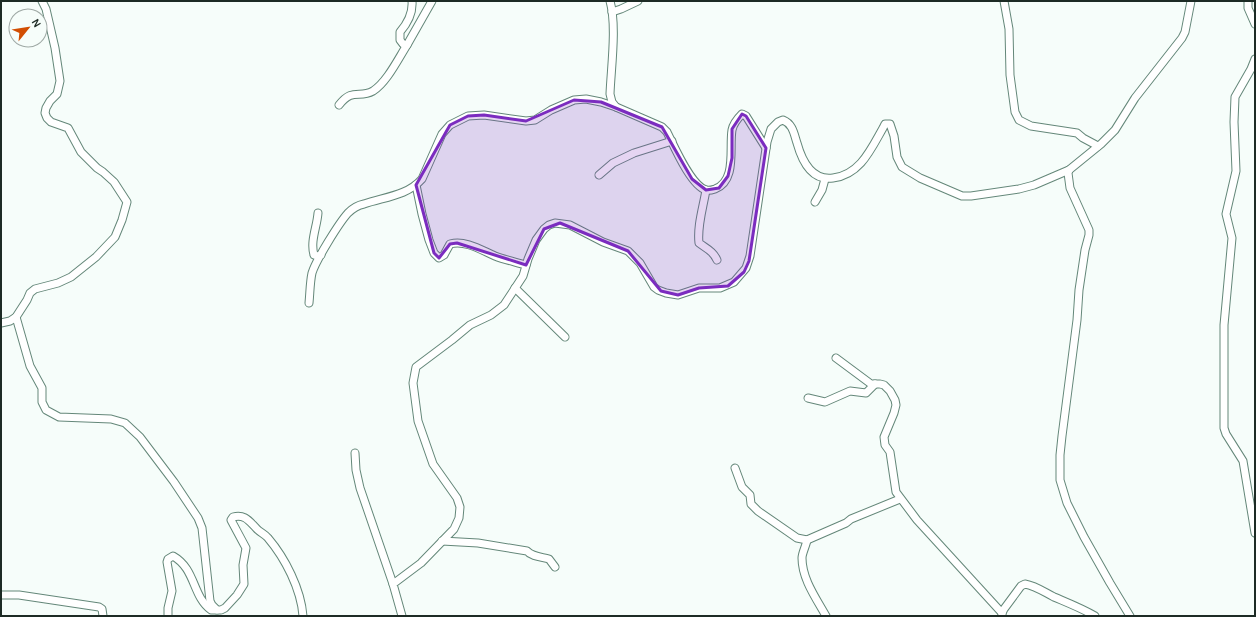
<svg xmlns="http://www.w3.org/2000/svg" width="1256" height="617" viewBox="0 0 1256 617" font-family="Karla,sans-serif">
  <rect width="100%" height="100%" fill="#f6fdfa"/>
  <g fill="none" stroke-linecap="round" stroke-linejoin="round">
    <defs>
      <g id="minor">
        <path d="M412 1C413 13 407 24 400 32V40L403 44 407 45 432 1"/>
        <path d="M610 1C617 26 611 68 610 94L612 102 616 107 662 127 667 132C674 146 691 186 706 190 709 191 712 190 715 189 737 181 729 148 732 130 733 125 738 118 742 114L746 116 766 148"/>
        <path d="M1004 1 1009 29 1010 75 1015 112 1019 120 1031 126 1077 133 1083 138 1098 146"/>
        <path d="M1248 1V8L1255 24"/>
        <path d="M612 12 621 9 638 1"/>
        <path d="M1255 59 1251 69 1235 97 1234 122 1236 171 1226 214 1232 238 1224 325V428L1226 434 1243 461 1255 533"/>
        <path d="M339 105C353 87 359 99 373 91 387 82 398 59 407 45"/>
        <path d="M599 175 613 163 634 153 672 141"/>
        <path d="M416 185 422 214 429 240 434 253 439 258 444 255 450 244C466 240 481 250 495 256 505 260 516 262 526 265"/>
        <path d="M706 190C703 208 697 226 699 243 707 249 713 251 717 260"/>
        <path d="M815 202 822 190 825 179"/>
        <path d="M318 213C317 227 310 241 314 255L317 256 321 255"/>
        <path d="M515 288 565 337"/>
        <path d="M309 303C310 293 310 282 312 273 316 260 339 223 348 213 352 209 359 205 364 204 384 197 407 196 422 179L442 134 450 125 468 116 484 115 526 121 535 120 551 110 574 100 586 99 601 102 616 107"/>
        <path d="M16 317 30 366 42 388V402L46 410 59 417 111 419 125 423 140 437 174 482 198 518 202 528 210 601 212 605 217 610H221L225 608 237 595 244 584 243 565 246 548 231 520 233 517C245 514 249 521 256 528 259 532 265 534 268 538 285 558 301 589 303 616"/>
        <path d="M1 323 10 321 16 317 27 300 30 293 35 289 58 283 71 277 96 257 115 237 122 220 127 202 114 182 103 172 97 168 81 152 68 128 51 122 47 118 45 113 46 108 50 101 57 94 60 81 55 48 46 9 42 1"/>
        <path d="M836 358 871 384H880L884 385 890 391 895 400 896 405 894 413 884 437 885 445 890 452 896 492 917 520 1002 613"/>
        <path d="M808 398 825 402 850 391 866 393 875 384"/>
        <path d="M355 453 356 470 360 488 393 584"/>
        <path d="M735 468 742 487 750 495 751 504 758 511 797 538 807 540 846 523 851 519 900 499"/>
        <path d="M807 540C806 546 802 553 802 558 802 579 816 598 826 616"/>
        <path d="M442 541 478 543 527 551C532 557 542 557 549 559L555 567"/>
        <path d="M1 595H19L99 607 102 609 103 616"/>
        <path d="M168 616V608L172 591 167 562 168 559 173 556C196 569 192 596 211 610H217"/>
        <path d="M402 616 393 584 421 563 454 529 459 518 460 507 457 498 433 464 418 421 413 383 416 367 452 340 470 325 491 315 504 305 523 276 528 259 536 240 544 229 549 225 555 223 570 225 603 242 628 251 640 263 654 287 658 290 666 293 678 295 699 288H720L734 282 746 268 750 256 767 142 771 129 778 122 783 120C793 124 794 134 797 143 802 161 812 181 833 178 860 175 871 149 883 128L885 124H890L894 136 897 157 902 167 920 178 962 196H971L1019 189 1034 185 1069 170"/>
        <path d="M1002 616V613L1004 609 1021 586 1025 584C1036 586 1044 592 1054 597 1068 603 1081 608 1095 616"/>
        <path d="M1130 616 1110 583 1084 537 1067 503 1060 480V455L1062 436 1077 320 1079 290 1085 250 1089 235V230L1070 188 1068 173 1069 170 1101 144 1115 130 1135 98 1182 38 1185 32 1191 1"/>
      </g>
    </defs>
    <use href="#minor" stroke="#648779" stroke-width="9"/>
    <use href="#minor" stroke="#fff" stroke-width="7"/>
  </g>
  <path fill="#7b2cbf" fill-opacity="0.2" stroke="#7b2cbf" stroke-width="3" stroke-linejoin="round" d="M574 100 601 102 662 127 692 179 706 190 719 188 728 176 732 158V129L742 114 746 116 766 148 749 261 744 272 728 286 699 288 678 295 661 291 628 251 560 223 544 229 526 265 457 243 450 244 439 258 434 253 416 185 450 125 468 116 484 115 526 121Z"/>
  <rect width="1256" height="617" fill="none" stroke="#1d2b25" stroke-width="4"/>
  <g transform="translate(28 28) rotate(60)"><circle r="19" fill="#f6fdfa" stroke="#9fa9a5"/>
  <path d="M0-3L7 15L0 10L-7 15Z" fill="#d24e03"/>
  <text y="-6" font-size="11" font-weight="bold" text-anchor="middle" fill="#1d2b25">N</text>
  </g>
</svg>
